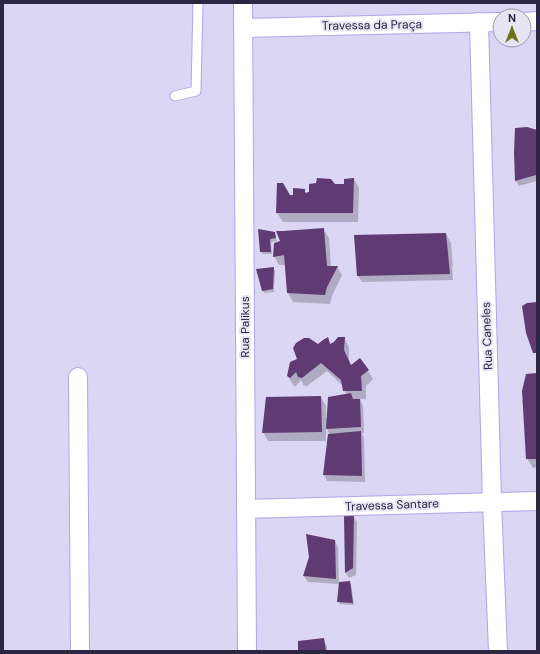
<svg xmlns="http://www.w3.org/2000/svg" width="540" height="654" viewBox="0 0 540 654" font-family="'DM Sans',sans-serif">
  <rect width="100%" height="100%" fill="#dbd6f3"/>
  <g fill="#0003">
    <path d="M537 131V181L519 186 516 181Z"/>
    <path d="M354 179 359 188 358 222H283L277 213 278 184 289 196H295L304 190 307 194 334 184 345 185Z"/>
    <path d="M323 229 329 238 331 267H337L342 275 332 296 330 304 293 302 288 293 285 265H279L274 256Z"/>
    <path d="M274 233 277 241 271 242 272 254H263L261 252Z"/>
    <path d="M446 234 451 243 453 266H452L453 280 362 282 358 276Z"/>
    <path d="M273 268 275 271 274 292 264 293 263 290Z"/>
    <path d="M344 338 349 347V360L351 366 359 359 368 371 373 379 366 386V399H360L363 406 364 433H362L364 438 365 482 327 481 324 475 330 435 326 427V441H268L263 432 321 397 326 406V418H327L347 395 344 390 343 386 327 371 307 386H304L301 380 295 387 293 385 288 376 298 359 319 346 328 339 331 345Z"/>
    <path d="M537 374V467L533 468 527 458Z"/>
    <path d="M353 516 357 522 356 575 349 578 346 573 345 517Z"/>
    <path d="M335 541 338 547 339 583 349 582 351 584 354 605 340 604 338 601 340 584 308 582 304 576Z"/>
    <path d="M323 640 327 646V651H299Z"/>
  </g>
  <g fill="#603a73">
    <path d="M527 127 537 130V170L536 175 515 181 514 152 515 128Z"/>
    <path d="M317 178 331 179 335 184H344V179L354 178 353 213H276L277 183H283L290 195H293V188L305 189V193L309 192V184L316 183Z"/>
    <path d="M324 228 327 266H338L327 287 325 295 287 293 284 255 273 257 274 243 280 241 276 231H283Z"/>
    <path d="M258 229 275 232 276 238 270 239 271 252H260Z"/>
    <path d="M446 233 450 274 357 276 354 235Z"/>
    <path d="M274 267 273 289 262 291 256 269Z"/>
    <path d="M537 302V353H533L526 333 522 306 527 303Z"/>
    <path d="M328 337 330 344 334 342 338 337H345L344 350 351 365 360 358 369 370 361 376 362 391H343L341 380 321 363 302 378 298 377 296 372 290 378 287 376 290 362 297 359 293 348 296 343 304 338H309L318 344 323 340Z"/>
    <path d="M537 373V459H526L522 391 526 374Z"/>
    <path d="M351 393 353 399H360L361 427 326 429 328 397Z"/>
    <path d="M321 396 322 432 262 433 266 397Z"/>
    <path d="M361 431 362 476 323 475 328 434Z"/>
    <path d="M348 515H354L353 568 345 573 344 516Z"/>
    <path d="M306 534 335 540 336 579 303 576 309 557Z"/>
    <path d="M350 581 353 603 337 602 339 582Z"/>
    <path d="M324 638 326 651H298V641Z"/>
  </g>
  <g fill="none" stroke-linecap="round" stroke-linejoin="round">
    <defs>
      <path id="service" d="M175 96 196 91 198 3"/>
      <g id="minor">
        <path d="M243 3 247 651"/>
        <path d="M479 22 492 502 498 651"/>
        <path d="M524 22 537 21"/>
        <path d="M243 28 500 22"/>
        <path d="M78 377 80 651"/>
        <path d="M246 509 537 501"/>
      </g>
    </defs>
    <use href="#service" stroke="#b2a3ea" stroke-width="11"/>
    <use href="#minor" stroke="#b2a3ea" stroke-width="20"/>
    <use href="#service" stroke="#fff" stroke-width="9"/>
    <use href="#minor" stroke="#fff" stroke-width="18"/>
  </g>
  <g text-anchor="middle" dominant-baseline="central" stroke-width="4" stroke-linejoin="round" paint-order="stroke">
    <g font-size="12" fill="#2c2642" stroke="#e7e5f4">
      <text transform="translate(372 25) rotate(-1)">Travessa da Praça</text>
      <text transform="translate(245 327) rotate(-90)">Rua Palikus</text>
      <text transform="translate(487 336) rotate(-92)">Rua Caneles</text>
      <text transform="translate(392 505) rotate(-2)">Travessa Santare</text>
    </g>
  </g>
  <rect width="540" height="654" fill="none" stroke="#2c2642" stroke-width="8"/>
  <g transform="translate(512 28)"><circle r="19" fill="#e7e5f4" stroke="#9c99ad"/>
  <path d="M0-3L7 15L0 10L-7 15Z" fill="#6e741d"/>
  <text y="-6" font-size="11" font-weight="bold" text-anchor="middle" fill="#2c2642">N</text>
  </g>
</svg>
